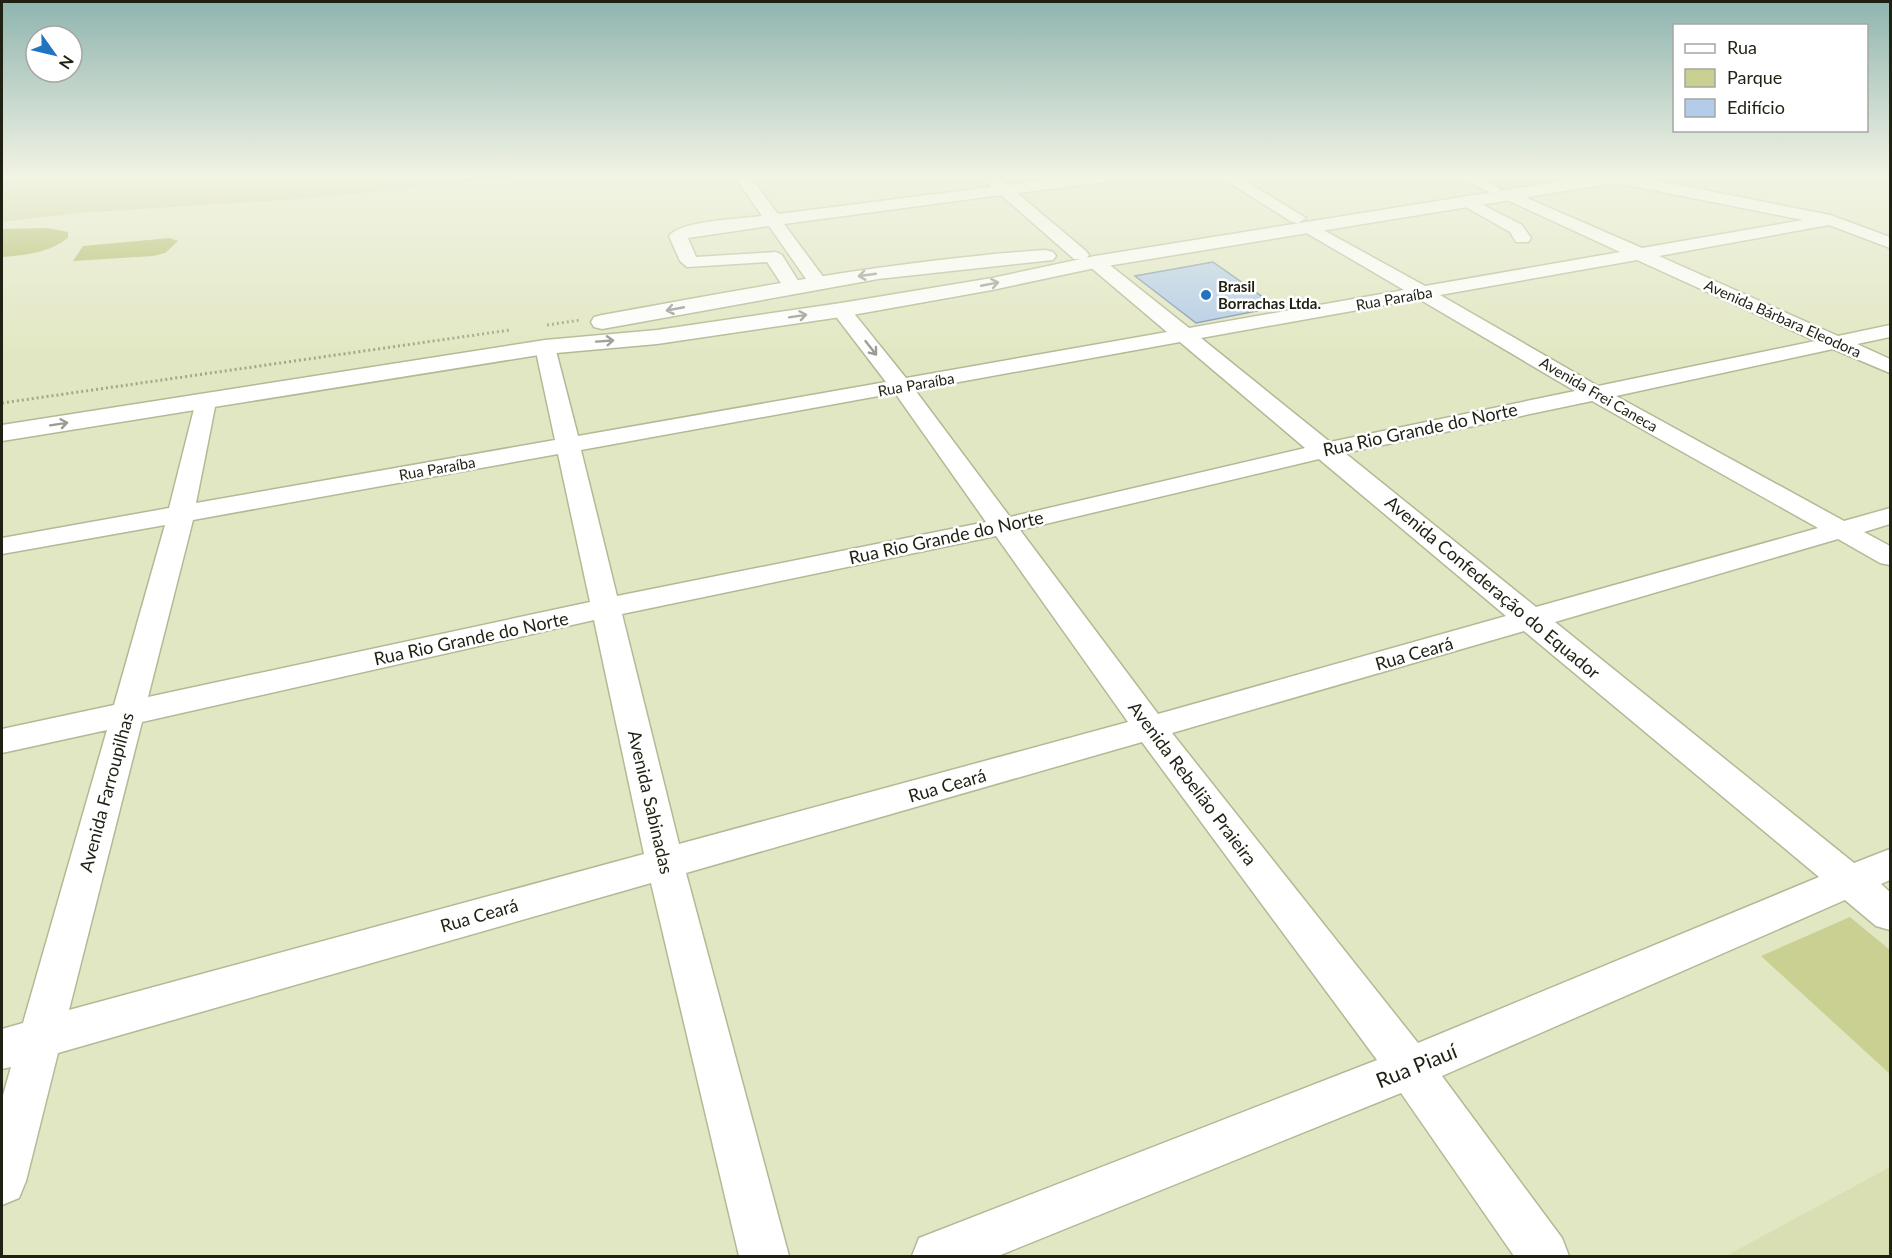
<svg xmlns="http://www.w3.org/2000/svg" width="1892" height="1258" viewBox="0 0 1892 1258" font-family="Lato,sans-serif">
  <rect width="100%" height="100%" fill="#e2e7c3"/>
  <path fill="#d9dfb3" d="M1890 1167V1256H1726Z"/>
  <g fill="#c9d091">
    <path d="M2 177H521L301 199 79 213 2 222Z"/>
    <path d="M1850 917 1890 950V1074L1761 956Z"/>
  </g>
  <g fill="#abb45b">
    <path d="M48 228 68 232V238C49 253 25 255 2 257V229Z"/>
    <path d="M170 238 178 241 165 253 153 256 73 261 83 246Z"/>
  </g>
  <path fill="#b3cce9" stroke="#7c94af" stroke-width="1.5" d="M1213 262 1277 307 1196 323 1135 276Z"/>
  <g fill="none" stroke-linecap="round" stroke-linejoin="round">
    <defs>
      <g id="minor">
        <path d="M735 177H750L778 214 991 187 988 183 996 178 1008 185 1066 177H1112L1105 182 1017 193 1086 251 1089 255 1086 259H1074L1001 195 784 224 827 282 818 288 811 286 769 226 688 238 696 257 776 252 782 255 802 287 793 293 786 291 767 262 687 267 680 261 669 236C681 220 742 219 762 216Z"/>
        <path d="M1220 177H1239L1306 218 1298 223 1292 222Z"/>
        <path d="M1459 177H1480L1501 189 1493 194Z"/>
        <path d="M1610 177H1638L1830 215 1890 237V248L1829 225 1659 256 1838 336 1890 325V337L1857 344 1890 359V373L1833 349 1616 396 1844 521 1890 508V524L1864 532 1890 546V565L1880 563 1838 539 1555 622 1854 863 1890 849V880L1881 884 1890 892V930L1876 926 1845 900 1442 1076 1562 1238 1569 1256H1514L1401 1093 998 1256H912L919 1238 1377 1060 1142 742 686 873 789 1256H739L651 883 58 1053 26 1181 19 1198 2 1205V1099L11 1067 2 1069V1029L23 1023 107 730 2 753V729L114 705 165 525 2 554V538L169 508 197 397H213L216 402 196 503 555 440 535 347 538 343H552L555 347 578 436 886 382 831 310 834 306H848L906 378 1167 332 1089 266 1086 262 1095 257 1101 258 1189 328 1404 290 1303 231 1300 227 1309 222 1425 286 1620 252 1505 199 1503 196 1505 193 1511 191 1642 248 1803 220 1617 183ZM1637 260 1815 341 1598 386 1440 295ZM1419 299 1575 391 1330 442 1201 338ZM1180 342 1305 448 1010 517 915 390ZM895 393 986 522 617 596 581 450ZM1592 401 1818 528 1536 607 1345 453ZM558 454 590 602 148 697 193 520ZM1319 459 1506 616 1158 714 1020 530ZM996 536 1128 722 679 844 622 614ZM594 620 644 854 69 1010 142 722ZM1524 631 1819 877 1418 1043 1172 733Z"/>
        <path d="M1470 198 1522 225 1531 238 1528 242H1516L1510 232 1464 206 1462 203 1464 200Z"/>
      </g>
      <g id="major">
        <path d="M1586 177H1628L1620 182 1095 268 992 290 841 317 657 344 545 354 2 441V425L545 340 657 330 841 303 992 278 1095 256Z"/>
        <path d="M1046 250 1053 252 1056 256 1053 260 878 279 602 329 594 327 591 322 594 317 602 315C750 288 896 260 1046 250Z"/>
      </g>
    </defs>
    <use href="#minor" stroke="#b4b895" stroke-width="3"/>
    <use href="#major" stroke="#b4b895" stroke-width="3"/>
    <g stroke="#a3a78a" stroke-width="3" stroke-dasharray="2 3" stroke-linecap="butt">
      <path d="M547 325 581 320"/>
      <path d="M2 403 510 330"/>
    </g>
    <use href="#minor" fill="#fff" fill-rule="evenodd"/>
    <use href="#major" fill="#fff" fill-rule="evenodd"/>
  </g>
  <defs><path id="oneway-shaft" d="M-6 0H5M1.5-3L5.5 0L1.5 3" fill="none" stroke-width="1.6" stroke-linecap="round" stroke-linejoin="round" transform="scale(1.5)"/></defs>
  <g stroke="#9a9b95">
    <use href="#oneway-shaft" transform="translate(867 275) rotate(172)"/>
    <use href="#oneway-shaft" transform="translate(990 284) rotate(-11)"/>
    <use href="#oneway-shaft" transform="translate(675 309) rotate(169)"/>
    <use href="#oneway-shaft" transform="translate(798 316) rotate(-9)"/>
    <use href="#oneway-shaft" transform="translate(605 341) rotate(-4)"/>
    <use href="#oneway-shaft" transform="translate(871 348) rotate(52)"/>
    <use href="#oneway-shaft" transform="translate(59 424) rotate(-9)"/>
  </g>
  <linearGradient id="sky" x2="0" y2="1"><stop stop-color="#8fb4b0"/><stop offset="0.5" stop-color="#f2f4e4"/><stop offset="1" stop-color="#f2f4e4" stop-opacity="0"/></linearGradient>
  <rect width="1892" height="353" fill="url(#sky)"/>
  <circle fill="#2174c2" stroke="#fff" stroke-width="2" cx="1206" cy="295" r="6"/>
  <g text-anchor="middle" dominant-baseline="central" stroke-width="5" stroke-linejoin="round" paint-order="stroke">
    <g font-size="15" font-weight="bold" fill="#1f2113" stroke="#fff" text-anchor="start">
      <text x="1218" y="286">Brasil<tspan x="1218" dy="17">Borrachas Ltda.</tspan></text>
    </g>
    <g font-size="15" fill="#1f2113" stroke="#fff">
      <text transform="translate(1394 298) rotate(-10)">Rua Paraíba</text>
      <text transform="translate(1783 318) rotate(24)">Avenida Bárbara Eleodora</text>
      <text transform="translate(916 384) rotate(-10)">Rua Paraíba</text>
      <text transform="translate(1599 394) rotate(30)">Avenida Frei Caneca</text>
      <text transform="translate(437 468) rotate(-10)">Rua Paraíba</text>
    </g>
    <g font-size="18" fill="#1f2113" stroke="#fff">
      <text transform="translate(1420 429) rotate(-12)">Rua Rio Grande do Norte</text>
      <text transform="translate(946 537) rotate(-12)">Rua Rio Grande do Norte</text>
      <text transform="translate(1493 587) rotate(40)">Avenida Confederação do Equador</text>
      <text transform="translate(471 638) rotate(-12)">Rua Rio Grande do Norte</text>
      <text transform="translate(1414 653) rotate(-16)">Rua Ceará</text>
      <text transform="translate(1193 783) rotate(53)">Avenida Rebelião Praieira</text>
      <text transform="translate(947 785) rotate(-16)">Rua Ceará</text>
      <text transform="translate(106 792) rotate(-75)">Avenida Farroupilhas</text>
      <text transform="translate(651 802) rotate(77)">Avenida Sabinadas</text>
      <text transform="translate(479 915) rotate(-16)">Rua Ceará</text>
    </g>
    <g font-size="21" fill="#1f2113" stroke="#fff">
      <text transform="translate(1416 1065) rotate(-22)">Rua Piauí</text>
    </g>
  </g>
  <rect width="1892" height="1258" fill="none" stroke="#1f2113" stroke-width="6"/>
  <rect x="1673" y="24" width="195" height="108" fill="#ffffff" stroke="#a5a6a1" stroke-width="1.5"/>
  <rect x="1685" y="44" width="30" height="9" fill="#ffffff" stroke="#a5a6a1" stroke-width="1.5"/>
  <text x="1727" y="54" font-size="18" fill="#1f2113">Rua</text>
  <rect x="1685" y="69" width="30" height="18" fill="#c9d091" stroke="#a5a6a1" stroke-width="1.5"/>
  <text x="1727" y="84" font-size="18" fill="#1f2113">Parque</text>
  <rect x="1685" y="99" width="30" height="18" fill="#b3cce9" stroke="#a5a6a1" stroke-width="1.5"/>
  <text x="1727" y="114" font-size="18" fill="#1f2113">Edifício</text>
  <g transform="translate(54 54) rotate(124)"><circle r="28" fill="#ffffff" stroke="#a5a6a1" stroke-width="1.5"/>
  <path d="M0-4.5L10 22L0 15L-10 22Z" fill="#2174c2"/>
  <text y="-9" font-size="16" font-weight="bold" text-anchor="middle" fill="#1f2113">N</text>
  </g>
</svg>
